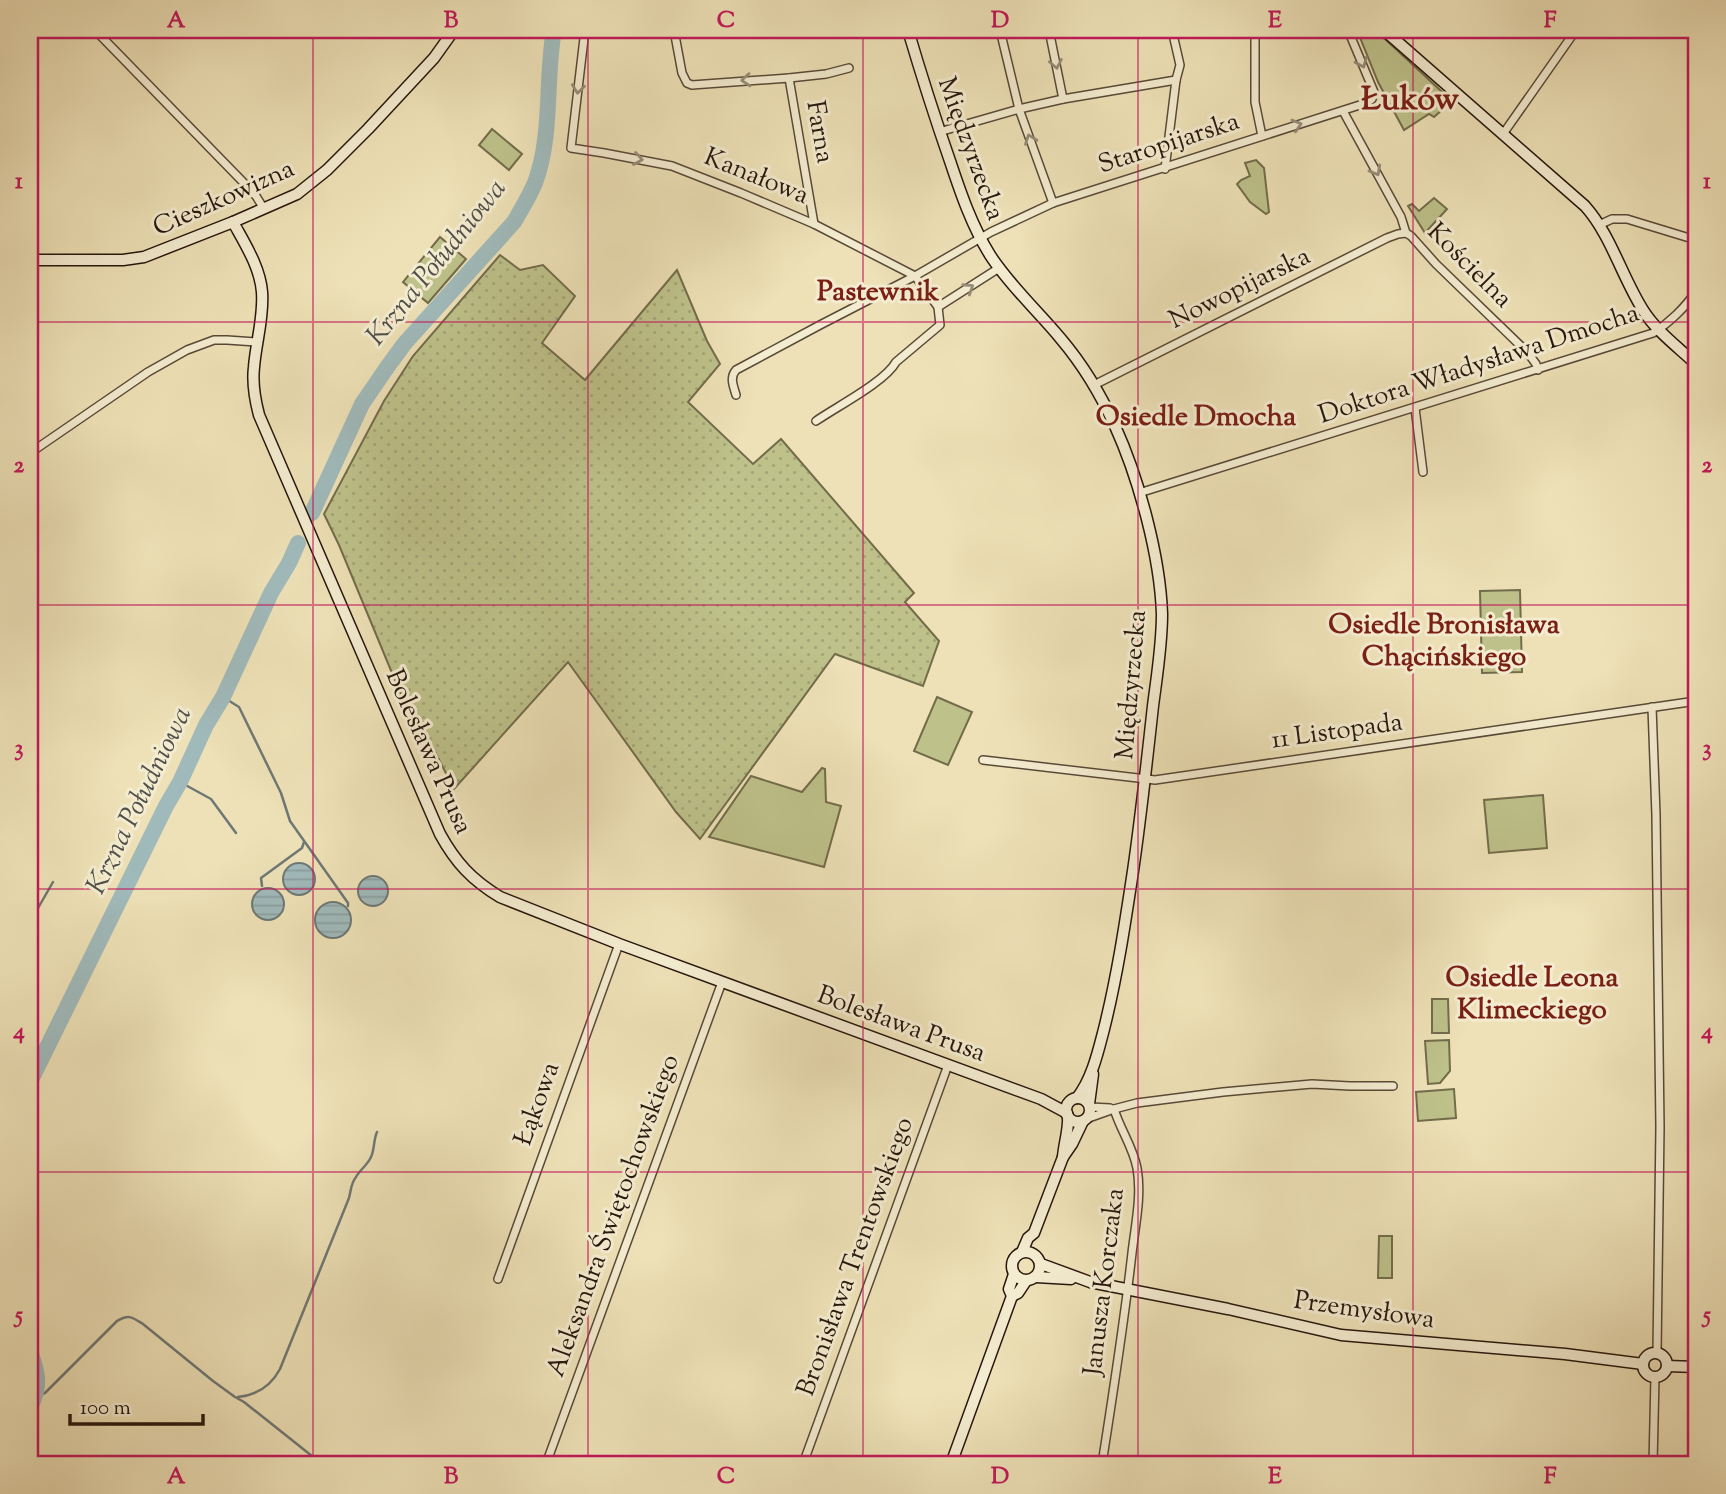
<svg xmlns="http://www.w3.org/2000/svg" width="1726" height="1494" viewBox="0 0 1726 1494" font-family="'Sorts Mill Goudy',serif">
  <defs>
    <pattern id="garden-dots" width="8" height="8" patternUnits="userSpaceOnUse" patternTransform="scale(1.75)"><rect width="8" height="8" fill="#bec18a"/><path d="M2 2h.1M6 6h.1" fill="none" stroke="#a3a576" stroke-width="1.8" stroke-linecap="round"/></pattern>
    <pattern id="water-rules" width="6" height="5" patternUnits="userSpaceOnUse" patternTransform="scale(1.75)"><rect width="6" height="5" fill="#a0babb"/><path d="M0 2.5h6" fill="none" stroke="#8a9fa0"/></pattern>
  </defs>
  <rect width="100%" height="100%" fill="#eee1b7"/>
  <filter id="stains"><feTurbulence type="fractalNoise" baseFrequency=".00286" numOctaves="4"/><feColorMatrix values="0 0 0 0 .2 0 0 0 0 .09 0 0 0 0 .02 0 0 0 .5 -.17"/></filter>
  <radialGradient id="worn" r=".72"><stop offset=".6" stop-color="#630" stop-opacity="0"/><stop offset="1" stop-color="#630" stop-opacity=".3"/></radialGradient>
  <g fill="#bec18a" stroke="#726c4b" stroke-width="2">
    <path d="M1357 30H1371L1386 40 1452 101 1434 117 1429 114 1404 130 1378 82Z"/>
    <path d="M492 129 522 154 509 170 479 145Z"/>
    <path d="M1256 160 1264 168 1269 212 1266 214 1250 202 1237 184 1241 180 1250 176 1245 163Z"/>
    <path d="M1434 198 1447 209 1425 233 1408 206 1412 204 1419 211Z"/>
    <path d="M440 237 466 259 428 303 403 282Z"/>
    <path d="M1520 590 1522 672 1482 673 1480 591Z"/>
    <path d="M937 697 972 712 948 765 914 751Z"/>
    <path d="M822 768 825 769 826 802 841 806 824 867 709 837 751 776 802 792Z"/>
    <path d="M1543 795 1547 848 1489 853 1484 800Z"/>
    <path d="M1432 999H1448L1449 1033H1432Z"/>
    <path d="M1449 1040 1450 1071 1440 1083 1428 1084 1425 1041Z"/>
    <path d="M1454 1089 1456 1118 1418 1121 1416 1092Z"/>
    <path d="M1379 1236H1392V1278H1378Z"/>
  </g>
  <path fill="url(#garden-dots)" stroke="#726c4b" stroke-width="2" d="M500 255 520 270 543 265 575 296 542 343 585 380 677 270 707 341 720 364 688 402 753 464 781 439 914 593 905 602 939 641 923 686 835 654 700 839 676 812 568 662 454 789 429 740 421 743 339 545 324 514 384 401 413 356Z"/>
  <g fill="url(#water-rules)" stroke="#6f7875" stroke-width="2">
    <circle cx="299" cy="879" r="16"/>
    <circle cx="373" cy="891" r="15"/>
    <circle cx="268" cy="904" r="16"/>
    <circle cx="333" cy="920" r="18"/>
  </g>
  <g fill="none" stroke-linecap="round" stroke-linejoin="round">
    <g stroke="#6f7875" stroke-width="2.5">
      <path d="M223 697 239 707 281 793 290 821 348 903V906"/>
      <path d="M180 782 211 799 236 833"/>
      <path d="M262 886 261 878 302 848 304 842"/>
      <path d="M30 922 53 882"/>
      <path d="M238 1397C257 1395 271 1386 280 1369L349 1198C351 1190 351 1183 356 1177 360 1170 366 1166 370 1159 375 1151 373 1141 377 1132"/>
      <path d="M35 1398 45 1393 117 1321C129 1314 132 1317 143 1324L213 1381 235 1397 244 1402 322 1464"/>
    </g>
    <g stroke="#a0babb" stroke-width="16">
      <path d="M312 513 362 404 388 366 405 343 514 222C521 210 529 197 535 183 553 134 545 80 554 30"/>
      <path d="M30 1082 166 806 180 782 206 725 223 697 271 593 289 563 298 543"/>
      <path d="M30 1352C38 1372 41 1387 30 1407"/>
    </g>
    <defs>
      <g id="street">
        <path d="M95 30 242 181 256 196 264 209"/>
        <path d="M585 30 571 148 604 153 672 166 741 193 814 224 915 276 938 307 940 325 896 362C885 382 836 407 816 421"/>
        <path d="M674 30 682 73 687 83 692 85 789 78 814 224"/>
        <path d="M1000 30 1019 109 1053 203"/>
        <path d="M1049 30 1063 99"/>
        <path d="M1255 30V102L1262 136"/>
        <path d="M789 78 826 74 849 68"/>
        <path d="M1343 111 1401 217 1406 233 1411 236 1436 264 1528 353 1536 364 1538 370"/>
        <path d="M939 132 1019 109 1063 99 1176 80"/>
        <path d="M1503 134 1576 30"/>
        <path d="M1165 169 1176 80 1180 65 1172 30"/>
        <path d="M1599 225 1612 219H1627L1696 240"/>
        <path d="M938 307 999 268"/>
        <path d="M1094 385 1387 238 1398 234 1406 233"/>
        <path d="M736 395C734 387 729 378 736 370L820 325 915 276 991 232 1053 203 1366 103 1372 99 1374 92 1348 30"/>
        <path d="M1415 408 1423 472"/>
        <path d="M30 453 148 372 187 350 214 340H227L257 342"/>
        <path d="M1139 493 1653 333C1669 323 1686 307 1696 291"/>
        <path d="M1652 707 1656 815 1660 1127 1657 1353"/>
        <path d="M983 760 1155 780 1696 701"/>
        <path d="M1090 1107 1110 1108"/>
        <path d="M1086 1119 1114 1109 1137 1103 1223 1092 1312 1084 1350 1086H1393"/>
        <path d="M498 1279 619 944"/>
        <path d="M546 1464 722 982"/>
        <path d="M803 1464 948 1065"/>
        <path d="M1102 1464C1113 1394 1124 1324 1132 1253 1135 1226 1142 1196 1137 1168 1133 1147 1120 1129 1114 1109"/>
        <path d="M1653 1464 1655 1377"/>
      </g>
      <g id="secondary">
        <path d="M908 30C921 74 935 118 950 161 961 194 972 226 990 255 1010 286 1038 311 1061 339 1083 365 1101 395 1115 426 1139 479 1160 556 1162 614 1162 645 1157 675 1153 706 1147 761 1141 816 1133 871 1125 924 1117 977 1104 1029 1098 1052 1092 1079 1077 1098"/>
        <path d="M1384 30 1585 206C1611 235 1622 277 1643 310 1656 331 1678 347 1696 364"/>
        <path d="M233 222C245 244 260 267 262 292 264 317 256 342 254 367 252 384 255 400 259 415L440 834C456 863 472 880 500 897L619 944 1041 1099 1067 1113"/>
        <path d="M30 260H123L144 257 233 222 297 194 327 170 368 129 434 58 454 30"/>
        <circle cx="1078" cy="1110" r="12"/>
        <path d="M1089 1104 1093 1074"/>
        <path d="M1063 1157C1064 1143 1069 1130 1068 1116"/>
        <circle cx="1026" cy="1266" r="14"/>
        <path d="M1022 1252 1028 1238 1034 1233 1063 1157 1072 1144 1083 1121"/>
        <path d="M1041 1264 1090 1282 1228 1309 1341 1335 1565 1354 1643 1364"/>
        <path d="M1036 1277 1071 1279"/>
        <path d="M1012 1296 1018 1293 1026 1281"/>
        <circle cx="1655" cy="1365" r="12"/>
        <path d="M1667 1366 1696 1367"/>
        <path d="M951 1464 1012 1296 1009 1289 1014 1274"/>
      </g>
    </defs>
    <use href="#street" stroke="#584937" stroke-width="10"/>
    <use href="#secondary" stroke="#26160c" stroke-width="13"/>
    <use href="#street" stroke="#f4ecd0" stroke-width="7"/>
    <use href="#secondary" stroke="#f4ecd0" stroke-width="10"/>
  </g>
  <defs><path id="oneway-chevron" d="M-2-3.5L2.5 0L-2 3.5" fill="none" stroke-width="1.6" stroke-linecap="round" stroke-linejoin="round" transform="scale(1.75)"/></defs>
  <g stroke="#978c78">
    <use href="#oneway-chevron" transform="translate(1362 63) rotate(67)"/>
    <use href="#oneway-chevron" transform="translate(1056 64) rotate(79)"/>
    <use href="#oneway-chevron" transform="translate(746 80) rotate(176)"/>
    <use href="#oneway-chevron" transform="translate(578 89) rotate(97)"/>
    <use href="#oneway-chevron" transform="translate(1297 125) rotate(-17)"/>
    <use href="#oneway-chevron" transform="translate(1030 139) rotate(-110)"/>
    <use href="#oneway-chevron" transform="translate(638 159) rotate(10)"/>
    <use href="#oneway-chevron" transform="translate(1376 171) rotate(61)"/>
    <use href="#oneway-chevron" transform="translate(969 288) rotate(-33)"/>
  </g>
  <path fill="none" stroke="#c2185b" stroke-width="2" stroke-opacity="0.55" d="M313 30V1464M588 30V1464M863 30V1464M1138 30V1464M1413 30V1464M30 322H1696M30 605H1696M30 889H1696M30 1172H1696"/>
  <g text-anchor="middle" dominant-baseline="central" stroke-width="6" stroke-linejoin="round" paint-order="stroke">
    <g font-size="26" fill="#26160c" stroke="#f4ecd0">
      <text transform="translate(819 132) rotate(80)">Farna</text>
      <text transform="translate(1169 144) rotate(-18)">Staropijarska</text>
      <text transform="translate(970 149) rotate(70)">Międzyrzecka</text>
      <text transform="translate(756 177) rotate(22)">Kanałowa</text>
      <text transform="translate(224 199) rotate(-24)">Cieszkowizna</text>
      <text transform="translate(1469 266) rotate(45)">Kościelna</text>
      <text transform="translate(1240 289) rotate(-26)">Nowopijarska</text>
      <text transform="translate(1479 365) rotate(-18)">Doktora Władysława Dmocha</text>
      <text transform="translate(1132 685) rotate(-85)">Międzyrzecka</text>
      <text transform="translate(1337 732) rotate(-8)">11 Listopada</text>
      <text transform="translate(428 752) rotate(66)">Bolesława Prusa</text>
      <text transform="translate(901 1025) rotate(20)">Bolesława Prusa</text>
      <text transform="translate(538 1104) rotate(-70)">Łąkowa</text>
      <text transform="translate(614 1216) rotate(-70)">Aleksandra Świętochowskiego</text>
      <text transform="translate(856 1257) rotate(-70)">Bronisława Trentowskiego</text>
      <text transform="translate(1105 1282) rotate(-83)">Janusza Korczaka</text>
      <text transform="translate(1364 1311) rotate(8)">Przemysłowa</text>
    </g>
    <g font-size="28" font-style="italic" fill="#514f49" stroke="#f4ecd0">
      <text transform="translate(437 263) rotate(-51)">Krzna Południowa</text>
      <text transform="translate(140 801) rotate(-64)">Krzna Południowa</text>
    </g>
    <g font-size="28" font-weight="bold" fill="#7a1f14" stroke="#f4ecd0">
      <text x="878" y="293">Pastewnik</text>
      <text x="1196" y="418">Osiedle Dmocha</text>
      <text x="1444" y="626">Osiedle Bronisława<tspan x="1444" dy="32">Chącińskiego</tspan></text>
      <text x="1532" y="979">Osiedle Leona<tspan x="1532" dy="32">Klimeckiego</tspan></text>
    </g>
    <g font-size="33" font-weight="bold" fill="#7a1f14" stroke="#f4ecd0">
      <text x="1410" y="101">Łuków</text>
    </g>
  </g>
  <rect width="1726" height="1494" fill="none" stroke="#eee1b7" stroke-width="77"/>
  <path d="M70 1414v10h133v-10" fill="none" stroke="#26160c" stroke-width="3.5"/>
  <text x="80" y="1414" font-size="21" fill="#26160c" stroke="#f4ecd0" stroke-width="5" paint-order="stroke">100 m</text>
  <rect x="38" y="38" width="1650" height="1418" fill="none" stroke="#c2185b" stroke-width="2.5"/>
  <g font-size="23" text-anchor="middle" font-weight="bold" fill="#c2185b">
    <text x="176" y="27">A</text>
    <text x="451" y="27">B</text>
    <text x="726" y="27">C</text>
    <text x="1000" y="27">D</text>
    <text x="1275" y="27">E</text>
    <text x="1550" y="27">F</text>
    <text x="19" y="188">1</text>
    <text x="1707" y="188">1</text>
    <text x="19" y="472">2</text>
    <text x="1707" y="472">2</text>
    <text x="19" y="755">3</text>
    <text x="1707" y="755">3</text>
    <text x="19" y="1038">4</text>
    <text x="1707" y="1038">4</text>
    <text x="19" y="1322">5</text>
    <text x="1707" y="1322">5</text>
    <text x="176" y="1483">A</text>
    <text x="451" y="1483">B</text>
    <text x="726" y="1483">C</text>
    <text x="1000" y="1483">D</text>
    <text x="1275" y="1483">E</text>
    <text x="1550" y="1483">F</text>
  </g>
  <rect width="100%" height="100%" filter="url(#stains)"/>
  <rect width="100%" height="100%" fill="url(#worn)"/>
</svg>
